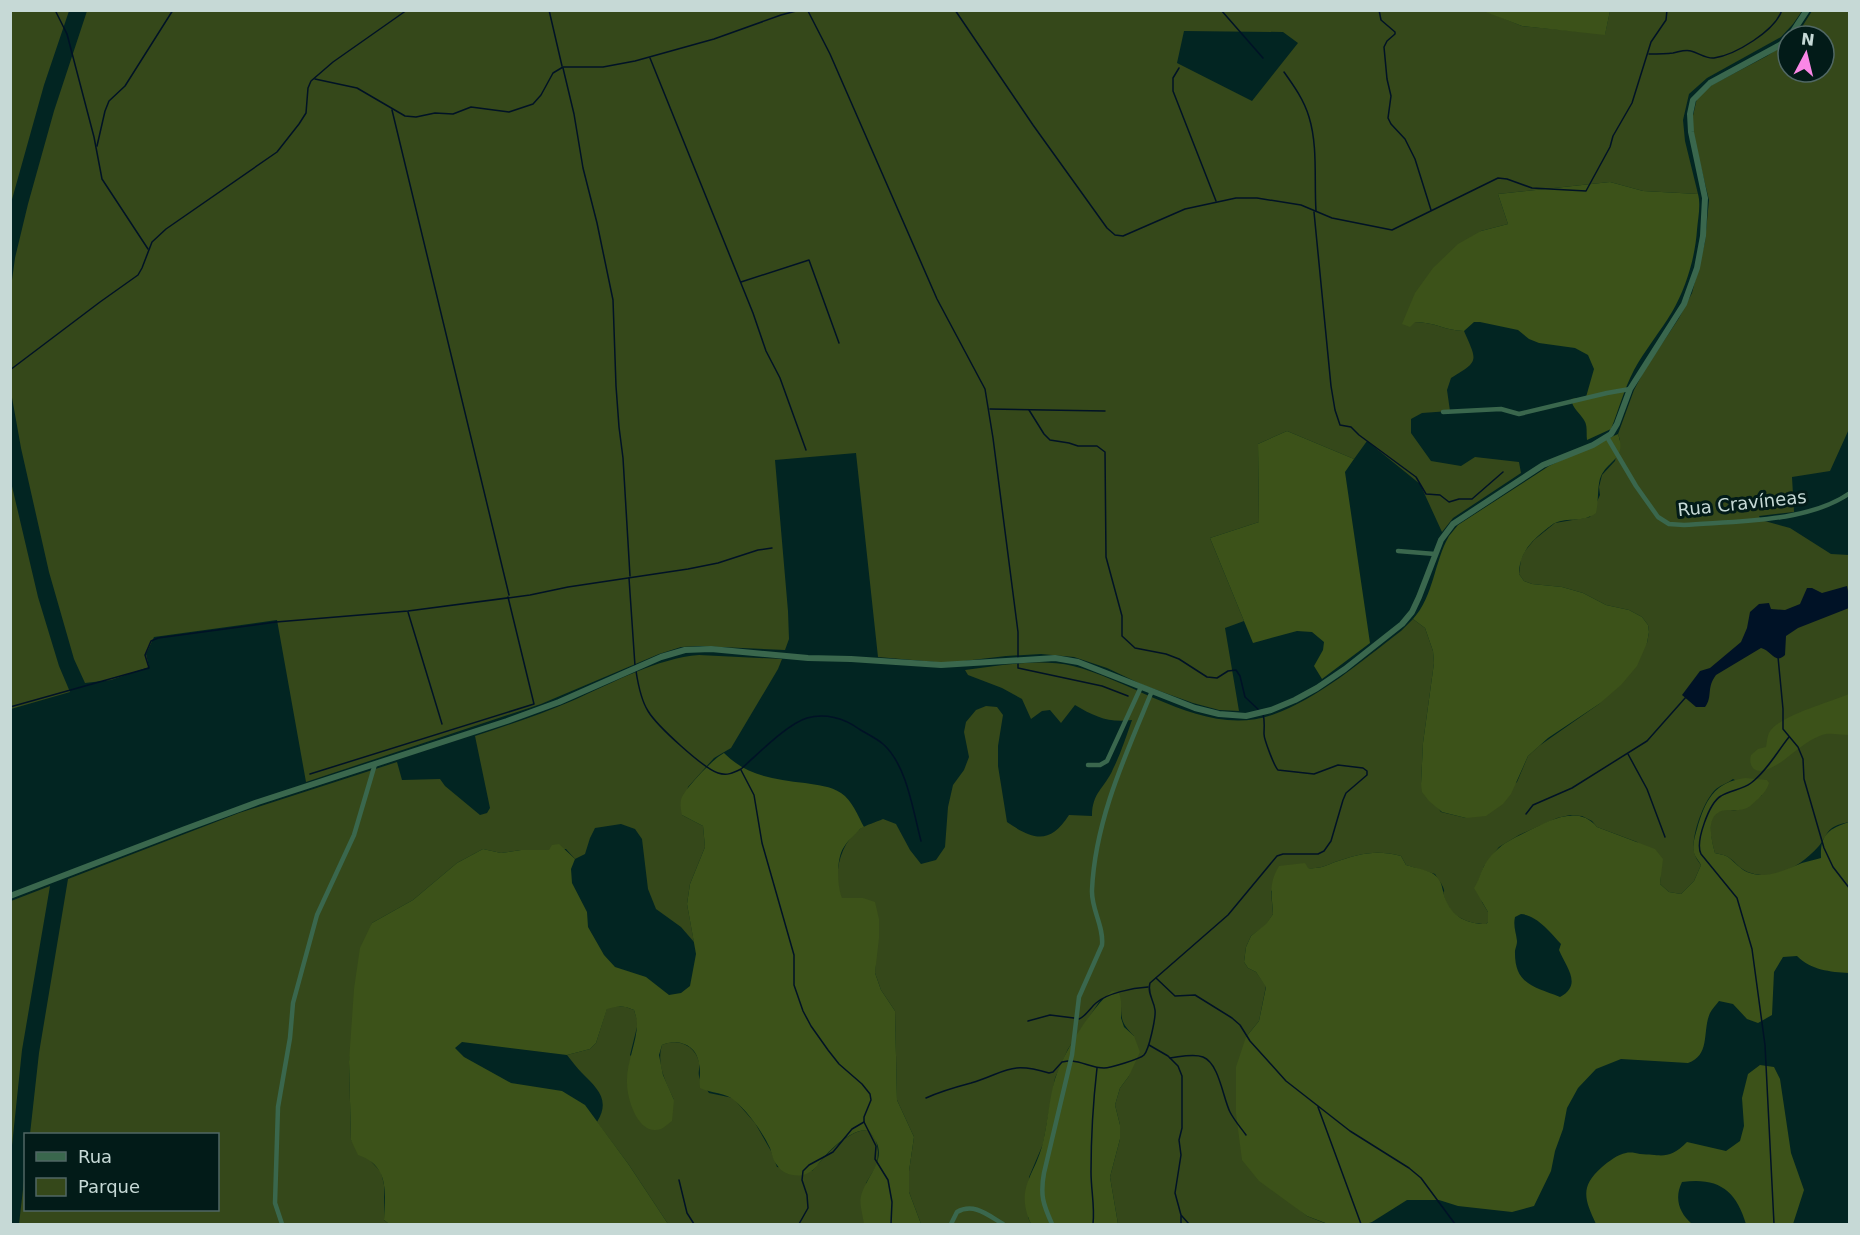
<svg xmlns="http://www.w3.org/2000/svg" width="1860" height="1235" viewBox="0 0 1860 1235" font-family="'DejaVu Sans',sans-serif">
  <rect width="100%" height="100%" fill="#022522"/>
  <g fill="#35481a" fill-rule="evenodd">
    <path d="M11 10 69 11 44 85 11 203Z"/>
    <path d="M1483 10 1522 26 1605 34 1610 11H1802L1793 24 1781 37 1707 78 1689 94 1683 120 1685 141 1698 194 1643 191 1610 182 1498 194 1508 224 1481 231 1415 322C1435 322 1446 331 1464 331 1477 361 1480 361 1451 378L1447 390 1450 411 1422 413 1411 419V433L1431 461 1461 466 1475 457 1519 462 1521 473 1453 518 1442 532 1420 484 1367 441 1354 459 1287 431 1258 444 1259 522 1210 538 1244 621 1225 628 1239 711 1219 710 1193 703 1143 685 1107 668 1074 657 1041 654 1006 656 947 663 878 657 856 453 775 460 788 611 789 639 785 650 699 646 681 647 659 654 541 704 306 782 277 620 154 637 146 654 149 667 111 680 85 683 74 659 49 572 21 448 11 392 10 295 15 258 28 204 54 111 87 11ZM1184 31 1283 32 1298 43 1252 101 1177 63Z"/>
    <path d="M1812 11H1849V429L1830 471 1792 477 1794 512 1759 516 1761 520 1790 528 1831 554 1849 555V822C1844 823 1836 825 1832 828 1826 832 1823 842 1818 847 1802 865 1776 881 1751 873 1740 870 1737 863 1728 857 1725 855 1719 854 1715 853 1712 842 1705 819 1718 812 1724 808 1731 811 1737 810 1746 809 1755 800 1762 795L1733 779C1728 783 1721 785 1716 789 1704 800 1691 835 1694 852 1695 857 1698 861 1701 865L1694 881 1681 894 1669 892 1660 884 1661 872 1637 842 1597 827 1592 821 1582 816 1570 815 1557 818 1519 835 1499 847 1484 866 1478 882 1482 902 1488 912V922L1486 924C1467 924 1449 916 1444 896 1442 888 1446 895 1443 887 1441 882 1437 878 1435 874L1406 865 1401 856C1376 849 1358 854 1335 862 1325 866 1319 869 1308 868L1271 891 1273 914 1266 925 1251 936 1246 947 1244 962 1248 968 1256 972 1266 986 1259 1021 1246 1037 1290 1202 1307 1216 1327 1224H1118L1110 1177 1120 1139V1125L1115 1105 1120 1088 1129 1076 1134 1036C1121 1023 1121 1019 1121 1001L1101 999 1068 1049 1055 1078 1043 1144 1029 1177 1028 1217 1031 1224H921L909 1192V1171L914 1137 897 1100 895 1011 881 990 875 973 876 956 863 898H841C833 875 839 844 860 829 866 825 876 822 883 819L896 824 910 850 921 864 936 860 945 847 948 807 953 785 964 770 969 757 964 732 966 722 976 710 986 706 997 707 1003 715 998 746V766L1007 822C1033 840 1050 845 1069 815L1092 816C1092 792 1105 788 1113 769 1121 753 1126 737 1132 720 1109 723 1095 717 1075 705L1061 723 1050 710 1042 711 1031 719 1022 699 1002 688 968 675 965 670C1000 666 1038 658 1073 666 1137 682 1204 738 1272 715 1318 699 1363 660 1401 631L1413 619 1425 628 1433 651 1434 663 1423 743 1421 784 1441 812 1466 818 1517 782 1528 756 1539 746 1599 704 1647 643 1649 632 1648 625 1642 617 1629 610 1606 605 1583 593 1562 587 1532 584 1524 581 1519 574 1521 559 1525 551 1534 540 1555 523 1590 517 1600 495 1599 487 1602 475 1615 461 1620 440 1618 434 1634 390 1644 371 1679 318 1692 293 1705 242 1709 200 1694 139 1692 120 1697 98 1712 85 1767 56 1788 42V72H1824V36H1794L1800 30Z"/>
    <path d="M11 482 38 597 59 666 70 692 11 709Z"/>
    <path d="M699 655 782 659 778 669 731 748 714 758 688 787 682 815 703 826 705 847 690 884 687 904 694 942 681 927 656 909 648 889 642 839 635 829 621 824 595 828 590 838 585 854 575 859 566 849 542 851 521 850 501 853 483 849 457 863 413 900 372 923 349 1062 351 1140 381 1172 384 1185V1220L389 1224H19L25 1172 26 1210H218V1134H30L39 1053 68 879 239 813 397 762 402 780 440 779 445 786 480 815 487 813 490 808 475 736C508 725 542 714 574 700 612 683 658 658 699 655Z"/>
    <path d="M50 886 22 1050 11 1155V901Z"/>
    <path d="M615 1006 626 1007 634 1010 638 1023 630 1055 674 1100C666 1082 656 1065 662 1045 677 1038 695 1045 699 1062 700 1067 698 1072 699 1076 700 1082 706 1088 709 1093L733 1098 755 1123 771 1151 777 1167 812 1171C824 1157 848 1129 868 1130L876 1139 878 1152 877 1165 866 1183 864 1224H668L629 1165 597 1122C611 1100 597 1088 582 1073 577 1068 572 1061 567 1055L590 1049 596 1043 607 1008Z"/>
  </g>
  <g fill="#3c5219" fill-rule="evenodd">
    <path d="M1483 11H1610L1605 35 1522 26Z"/>
    <path d="M1610 182 1643 191 1698 194C1701 205 1698 218 1697 230 1695 258 1686 288 1672 312 1660 332 1645 350 1634 370 1624 389 1619 409 1611 429L1587 440C1586 433 1588 426 1584 420 1579 412 1573 409 1571 399L1586 397 1594 369 1588 355 1575 348 1539 343 1529 339 1518 330 1480 322H1474L1464 331C1446 331 1435 322 1415 322L1410 327 1402 324 1415 293 1433 268 1458 244 1481 231 1508 224 1498 194Z"/>
    <path d="M1287 431 1354 459 1345 472 1370 643 1322 679 1314 666 1323 650 1324 642 1312 632 1297 631 1253 643 1210 538 1259 522 1258 444Z"/>
    <path d="M1618 434C1627 459 1609 459 1601 476 1597 485 1599 501 1596 513 1583 523 1568 517 1555 523 1552 524 1547 529 1544 531 1530 542 1519 555 1519 574L1524 581 1532 584 1562 587 1583 593 1606 605 1629 610 1642 617 1648 625 1649 632 1647 643 1637 666 1621 685 1599 704 1548 738 1528 756 1511 794 1503 804 1486 816 1466 818 1442 812 1429 801 1422 792 1421 784 1423 743 1434 663 1433 651 1425 628 1413 619C1434 596 1434 562 1449 536 1452 532 1455 529 1458 525L1549 466Z"/>
    <path d="M1849 694V735C1842 735 1833 733 1826 734 1803 739 1785 765 1765 770 1754 774 1748 765 1751 755L1758 749 1766 747C1767 742 1767 737 1769 733 1777 716 1831 702 1849 694Z"/>
    <path d="M724 753C747 776 773 779 805 783 817 785 831 786 841 793 852 800 858 816 864 827L860 829C855 835 848 840 844 847 836 858 837 886 842 898H863L875 902 879 919V938L875 973 881 990 895 1011 897 1100 914 1137 909 1171V1192L921 1224H864C863 1216 859 1204 861 1196 868 1171 893 1157 868 1130 853 1129 835 1145 825 1156 819 1162 815 1171 806 1174 796 1178 782 1174 777 1165 773 1161 772 1154 770 1148 761 1130 749 1113 734 1100 727 1093 710 1093 700 1088 699 1080 701 1071 699 1064 697 1045 678 1038 662 1045L659 1055 663 1075 674 1100 672 1121C669 1123 665 1127 661 1129 639 1137 627 1100 627 1083 626 1064 637 1042 637 1024 637 1019 635 1014 634 1010 623 1005 617 1006 607 1009L596 1043 590 1049 567 1055 462 1042 455 1048 464 1057 511 1083 562 1091 585 1105 629 1165 668 1224H389L384 1220C385 1192 390 1166 358 1155L351 1140 349 1062 354 989 360 948 372 923 413 900 457 863 483 849 501 853 521 850H549L552 845 559 844 575 859 571 869 572 883 587 912 588 927 604 955 615 967 646 977 669 995 681 993 690 986 696 954 687 904 690 884 705 847 703 826 682 815C681 811 680 805 681 800 683 790 714 758 724 753Z"/>
    <path d="M1745 778 1767 780 1769 783C1767 790 1763 794 1758 799 1754 802 1751 806 1747 808 1741 811 1734 810 1728 810 1704 811 1711 838 1715 853 1719 854 1725 855 1728 857 1735 862 1739 868 1747 872 1767 880 1784 870 1802 863 1808 861 1815 860 1821 858 1820 835 1828 829 1849 822V973C1830 972 1811 970 1797 956L1783 957 1774 972 1772 1015 1758 1023 1747 1019 1733 1004 1719 1001C1716 1005 1712 1009 1710 1013 1702 1031 1711 1055 1688 1063L1621 1059 1596 1069 1578 1088 1567 1108 1563 1129 1555 1151 1551 1171 1534 1206 1512 1212 1458 1206 1439 1200H1407L1372 1222 1366 1224H1328L1307 1216 1259 1181 1242 1160 1236 1114V1067L1246 1037 1259 1021 1266 987 1256 972 1248 968 1244 962 1246 947 1251 936 1266 924 1273 914C1272 893 1268 885 1279 866L1305 863 1308 868C1319 869 1325 866 1335 862 1358 854 1376 849 1401 856L1406 865C1415 868 1431 870 1437 877 1443 884 1442 890 1445 898 1452 917 1467 924 1486 924L1488 922V912L1474 888C1479 881 1480 873 1484 866 1487 860 1494 852 1499 848 1507 841 1519 836 1528 831 1549 821 1578 804 1597 827L1655 849 1663 859 1660 884 1669 892 1681 894 1694 881 1701 865C1699 861 1695 857 1694 853 1692 845 1695 836 1697 829 1705 801 1714 782 1745 778ZM1521 914C1537 915 1551 933 1561 944L1559 950C1566 967 1583 985 1560 997 1535 987 1514 985 1515 951 1516 946 1517 945 1517 941 1516 932 1513 926 1515 917Z"/>
    <path d="M1112 991 1119 992 1121 1001V1018L1124 1027 1134 1036 1140 1052 1129 1076 1120 1088 1115 1105 1120 1125V1139L1110 1177 1118 1224H1031C1014 1187 1036 1175 1043 1142 1048 1121 1049 1099 1055 1079 1063 1053 1091 1008 1112 991Z"/>
    <path d="M1760 1065 1774 1067 1780 1079 1791 1153 1804 1190 1793 1224H1746C1736 1190 1718 1177 1682 1182 1674 1198 1679 1213 1692 1224H1596C1585 1200 1579 1187 1602 1167 1608 1162 1618 1154 1626 1153 1630 1152 1636 1153 1640 1154 1663 1155 1669 1160 1687 1142L1726 1151 1740 1141 1744 1126 1742 1098 1748 1074Z"/>
  </g>
  <path fill="#001226" d="M1847 586 1849 596V608L1798 628 1786 636 1785 655C1775 665 1771 650 1761 648L1716 675C1706 688 1713 697 1705 707H1696L1682 695 1700 671 1710 668 1741 642 1747 628 1750 612 1759 604 1769 603 1771 609 1785 610 1800 604 1807 588H1812L1822 593Z"/>
  <g fill="none" stroke-linecap="round" stroke-linejoin="round">
    <g stroke="#001226" stroke-width="1.5">
      <path d="M55 10 67 34 94 137 102 179 148 249"/>
      <path d="M549 10 562 66"/>
      <path d="M955 10 1033 125 1107 228 1115 235 1123 236 1185 209 1236 198H1257L1301 205 1332 218 1392 230 1498 178 1507 179 1532 188 1586 191 1610 147 1613 136 1632 103 1651 42 1666 20 1667 10"/>
      <path d="M1221 10 1263 58"/>
      <path d="M1379 10 1381 20 1395 32V34L1387 41 1384 47 1387 79 1391 96 1388 118 1391 124 1405 139 1415 159 1431 210"/>
      <path d="M808 11 830 54 937 299 985 389 993 438 1018 632V658"/>
      <path d="M1649 54C1657 54 1665 54 1673 53 1679 52 1685 49 1691 51 1699 53 1706 59 1714 58 1735 55 1775 31 1782 10"/>
      <path d="M650 58 753 313 766 351 780 378 806 450"/>
      <path d="M563 68 574 114 583 168 597 223 613 300 616 386 619 427 623 458 630 576"/>
      <path d="M1179 68 1173 78V91L1216 201"/>
      <path d="M1284 72C1294 86 1304 100 1309 117 1318 146 1314 180 1316 211"/>
      <path d="M315 79 357 88 405 116 416 117 435 113 453 114 471 107 509 112 533 104 541 95 553 73 563 67H603L635 61 714 39 781 15 800 10"/>
      <path d="M392 110 509 595"/>
      <path d="M97 146 105 111 109 101 125 86 173 10"/>
      <path d="M1314 212 1331 386 1335 410 1340 425 1351 427 1359 435 1416 477 1426 494 1440 495 1449 502 1459 499H1472L1503 472"/>
      <path d="M741 282 809 260 839 343"/>
      <path d="M10 370 100 302 138 275 142 268 152 242 166 229 277 152 299 124 306 113 308 88 311 81 333 62 407 10"/>
      <path d="M990 409 1105 411"/>
      <path d="M1029 410 1044 434 1050 440 1069 443 1078 446H1097L1105 452 1106 557 1122 616V636L1135 648 1166 654 1179 659 1207 677 1217 678 1228 671 1236 670 1240 676 1245 697 1260 711"/>
      <path d="M629 578 635 666"/>
      <path d="M408 612 442 724"/>
      <path d="M1778 657 1783 709V729L1798 747 1803 759 1804 779 1824 848 1833 867 1850 889"/>
      <path d="M1018 663V668L1102 686 1128 696"/>
      <path d="M636 671C638 684 641 700 648 711 657 726 703 768 718 773 727 776 733 773 741 769 757 755 787 724 807 718 825 713 844 718 859 729 867 734 876 738 883 744 907 765 913 811 921 841"/>
      <path d="M10 707 149 668 145 655 151 641 158 638 276 622 408 611 530 595 568 587 688 569 718 563 758 550 772 548"/>
      <path d="M1628 754 1647 789 1665 837"/>
      <path d="M741 770 754 795 762 843 794 955V985L803 1011 811 1026 828 1050 839 1064 862 1084 870 1094 871 1100 864 1117V1122L876 1146 875 1159 888 1180 892 1202 891 1224"/>
      <path d="M310 774 534 704 508 597"/>
      <path d="M1526 814 1533 805 1572 788 1647 741 1686 697"/>
      <path d="M1156 978 1175 996 1195 995 1232 1018 1240 1025 1250 1041 1286 1081 1350 1131 1409 1168 1421 1178 1455 1224"/>
      <path d="M1079 1019C1086 1016 1090 1008 1096 1003 1107 993 1133 988 1148 987"/>
      <path d="M1028 1021 1050 1015 1074 1018"/>
      <path d="M1149 1045 1168 1056 1178 1066 1182 1076V1128L1179 1140 1181 1155 1175 1193 1181 1215 1189 1224"/>
      <path d="M1170 1058C1180 1057 1193 1053 1203 1057 1219 1063 1223 1098 1230 1112 1234 1120 1241 1128 1246 1135"/>
      <path d="M1072 1061C1083 1062 1093 1068 1104 1068 1110 1068 1140 1059 1144 1055 1149 1050 1156 1017 1155 1010 1154 1000 1147 994 1150 983L1228 915 1277 856 1283 854H1318L1324 851 1331 841 1343 800 1346 793 1367 775V771L1363 768 1338 765 1314 774 1278 770C1274 766 1264 739 1264 734 1264 727 1265 721 1263 714"/>
      <path d="M926 1098C941 1091 956 1087 971 1083 1007 1072 1009 1061 1049 1073L1053 1072 1062 1062 1068 1061"/>
      <path d="M1318 1107 1361 1224"/>
      <path d="M679 1180 687 1213 694 1224"/>
      <path d="M799 1224 808 1208 807 1195 802 1180 803 1171 809 1165 833 1152 852 1129 864 1122"/>
      <path d="M1093 1224C1095 1207 1091 1190 1091 1172 1091 1137 1093 1103 1097 1068"/>
      <path d="M1181 1224V1216"/>
      <path d="M1774 1224 1765 1045 1752 949 1737 898 1701 854C1695 842 1709 803 1721 796 1730 790 1742 790 1751 783 1766 772 1777 752 1789 737"/>
    </g>
    <g stroke="#3a674d" stroke-width="4.5">
      <path d="M1443 412 1501 409 1519 414 1607 393 1630 389"/>
      <path d="M1607 437 1636 486 1658 517 1669 524 1684 525C1735 521 1807 523 1850 493"/>
      <path d="M1398 551 1435 554"/>
      <path d="M1088 765H1100L1107 761 1141 687"/>
      <path d="M282 1224 275 1203 278 1107 290 1038 293 1003 317 915 354 835 375 764"/>
      <path d="M951 1224 957 1212C974 1202 989 1216 1003 1224"/>
      <path d="M1052 1224C1043 1204 1040 1195 1044 1173L1072 1055 1079 997 1102 945C1104 926 1091 909 1092 890 1095 820 1126 754 1152 691"/>
    </g>
    <g stroke="#3a674d" stroke-width="6">
      <path d="M1790 36 1807 10"/>
      <path d="M10 896 185 829 258 802 507 721 559 702 661 657 685 650 711 649 808 658 851 659 941 665 1055 658 1078 662 1195 708 1219 714 1246 716 1271 710 1295 700 1317 688 1345 669 1402 624 1412 612 1419 597 1441 540 1453 524 1543 465 1593 445 1611 434 1617 424 1630 389 1684 304 1697 268 1703 236 1705 198 1691 132 1690 114 1693 100 1710 83 1780 45 1788 38"/>
    </g>
  </g>
  <g text-anchor="middle" dominant-baseline="central" stroke-width="6" stroke-linejoin="round" paint-order="stroke">
    <g font-size="18" fill="#c6d9d6" stroke="#021b18">
      <text transform="translate(1742 503) rotate(-6)">Rua Cravíneas</text>
    </g>
  </g>
  <rect width="1860" height="1235" fill="none" stroke="#c6d9d6" stroke-width="24"/>
  <rect x="24" y="1133" width="195" height="78" fill="#021b18" stroke="#506764" stroke-width="1.5"/>
  <rect x="36" y="1152" width="30" height="9" fill="#3a674d" stroke="#506764" stroke-width="1.5"/>
  <text x="78" y="1163" font-size="18" fill="#c6d9d6">Rua</text>
  <rect x="36" y="1178" width="30" height="18" fill="#35481a" stroke="#506764" stroke-width="1.5"/>
  <text x="78" y="1193" font-size="18" fill="#c6d9d6">Parque</text>
  <g transform="translate(1806 54) rotate(7)"><circle r="28" fill="#021b18" stroke="#506764" stroke-width="1.5"/>
  <path d="M0-4.5L10 22L0 15L-10 22Z" fill="#fa87e6"/>
  <text y="-9" font-size="16" font-weight="bold" text-anchor="middle" fill="#c6d9d6">N</text>
  </g>
</svg>
